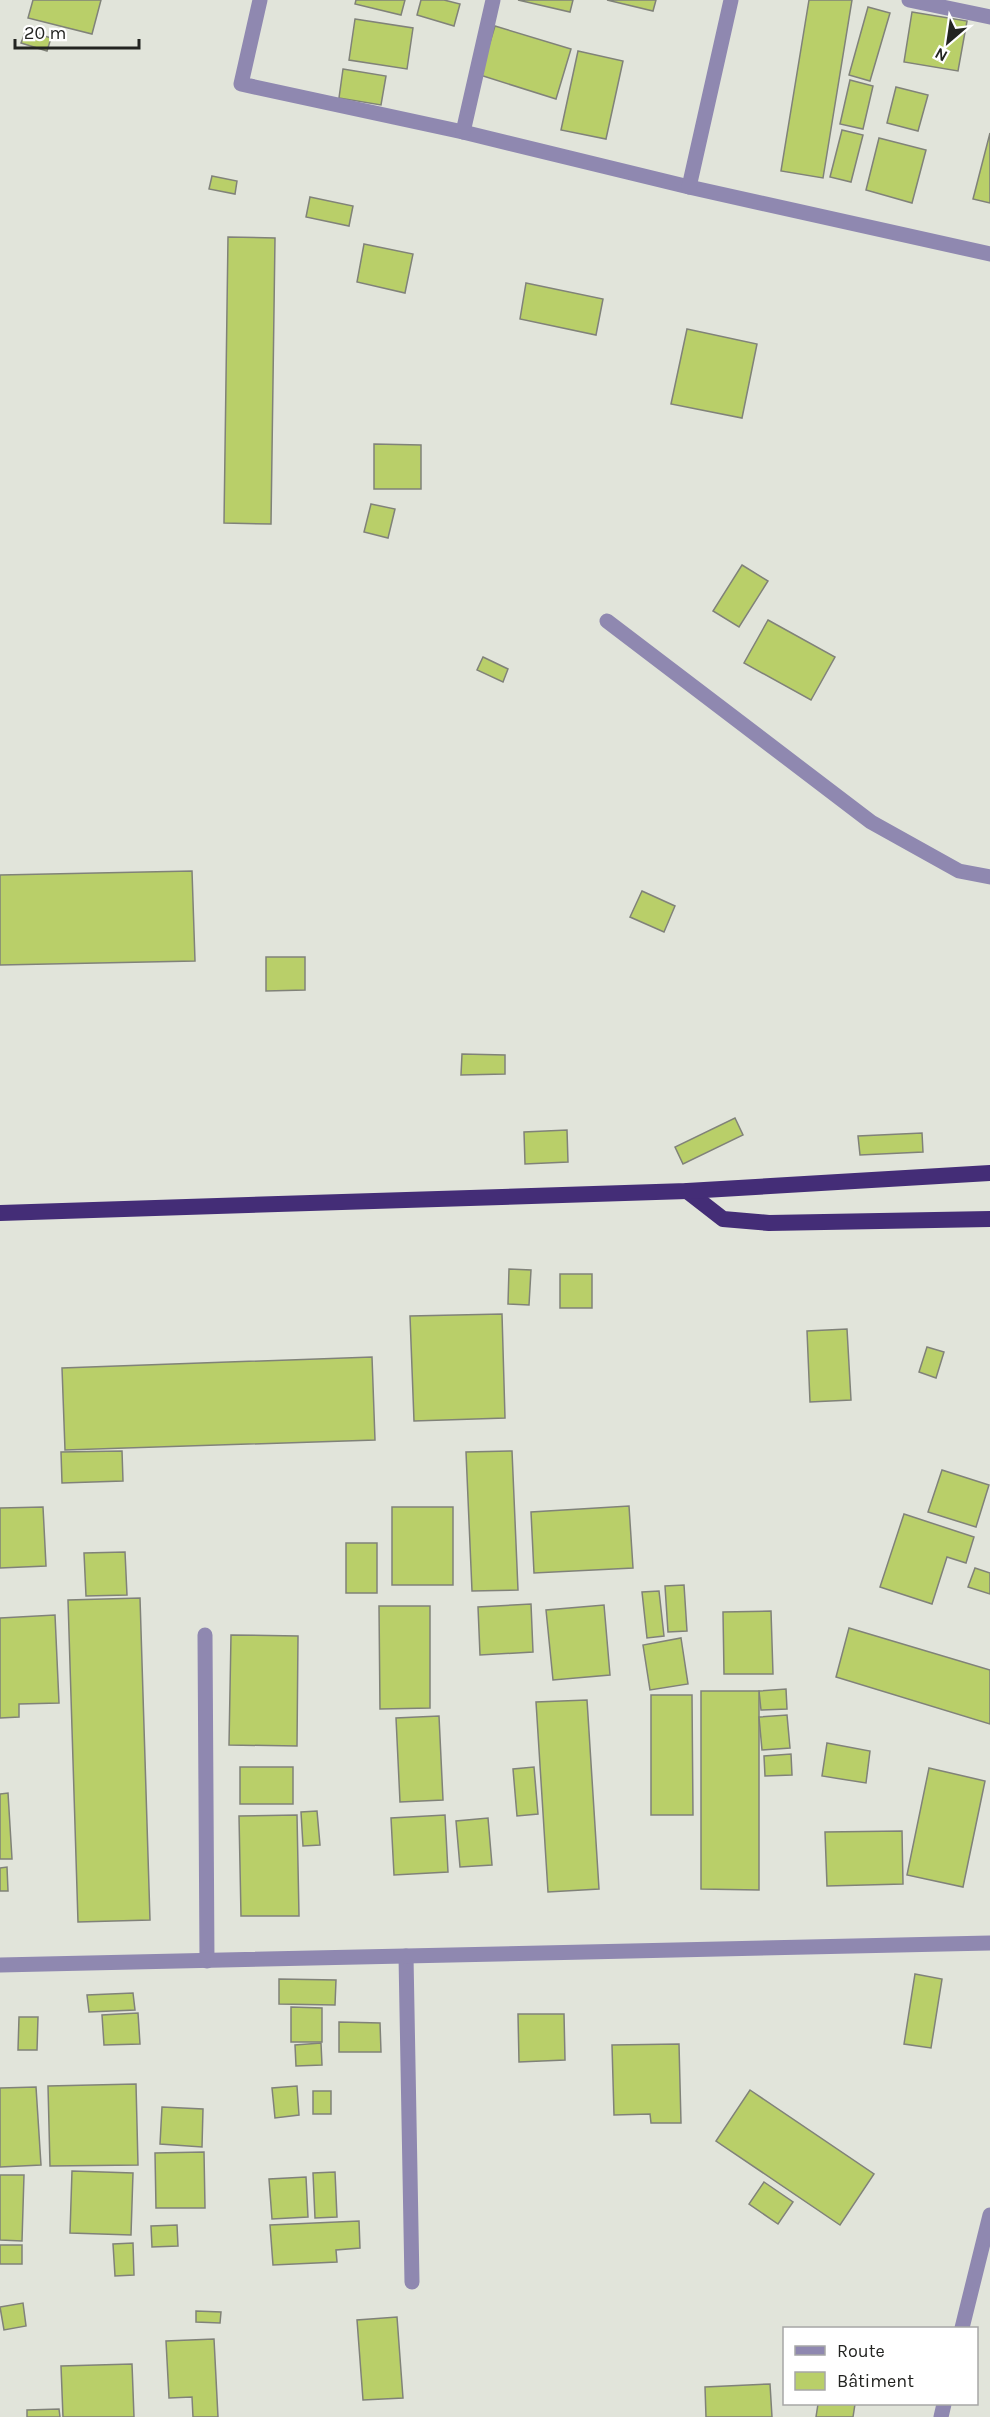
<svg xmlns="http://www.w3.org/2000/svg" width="990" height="2417" viewBox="0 0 990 2417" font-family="Karla,sans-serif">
  <rect width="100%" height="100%" fill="#e1e4da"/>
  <g fill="#b9cf69" stroke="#808279" stroke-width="1.5">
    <path d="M33 0H101L92 34 28 18Z"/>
    <path d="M356 0H405L401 15 355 4Z"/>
    <path d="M421 0H444L460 4 454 26 417 15Z"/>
    <path d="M518 0H573L570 12Z"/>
    <path d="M607 0H656L653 11Z"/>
    <path d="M809 0H852L823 178 781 171Z"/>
    <path d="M868 7 890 13 870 81 849 75Z"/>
    <path d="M912 12 967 21 958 71 904 62Z"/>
    <path d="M355 19 413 28 407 69 349 60Z"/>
    <path d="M495 26 571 49 556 99 480 75Z"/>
    <path d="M26 30 51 38 47 51 21 43Z"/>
    <path d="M578 51 623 61 606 139 561 130Z"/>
    <path d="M343 69 386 76 381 105 339 98Z"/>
    <path d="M850 80 873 86 863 129 840 124Z"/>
    <path d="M896 87 928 95 918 131 887 123Z"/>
    <path d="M842 130 863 135 851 182 830 177Z"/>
    <path d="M990 133V203L973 199Z"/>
    <path d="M879 138 926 150 912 203 866 190Z"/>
    <path d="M212 176 237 181 235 194 209 189Z"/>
    <path d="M310 197 353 206 349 226 306 217Z"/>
    <path d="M228 237 275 238 271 524 224 523Z"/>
    <path d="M364 244 413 254 405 293 357 282Z"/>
    <path d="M526 283 603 299 596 335 520 319Z"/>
    <path d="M687 329 757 344 742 418 671 404Z"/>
    <path d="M374 444 421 445V489H374Z"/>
    <path d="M371 504 395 509 388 538 364 532Z"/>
    <path d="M742 565 768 581 739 627 713 611Z"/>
    <path d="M768 620 835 657 811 700 744 663Z"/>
    <path d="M483 657 508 669 503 682 477 670Z"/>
    <path d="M192 871 195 961 0 965V875Z"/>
    <path d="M642 891 675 906 664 932 630 917Z"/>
    <path d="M266 957H305V990L266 991Z"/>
    <path d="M462 1054 505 1055V1074L461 1075Z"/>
    <path d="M735 1118 743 1135 683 1164 675 1147Z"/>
    <path d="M567 1130 568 1162 525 1164 524 1132Z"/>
    <path d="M922 1133 923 1152 860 1155 858 1136Z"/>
    <path d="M509 1269 531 1270 529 1305 508 1304Z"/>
    <rect x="560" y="1274" width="32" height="34"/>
    <path d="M502 1314 505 1418 414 1421 410 1316Z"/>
    <path d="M847 1329 851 1400 810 1402 807 1331Z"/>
    <path d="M927 1347 944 1352 936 1378 919 1372Z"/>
    <path d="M372 1357 375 1440 65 1450 62 1368Z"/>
    <path d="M122 1451 123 1481 62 1483 61 1452Z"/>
    <path d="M512 1451 518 1590 472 1591 466 1452Z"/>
    <path d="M942 1470 989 1485 976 1527 928 1512Z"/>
    <path d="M629 1506 633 1568 534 1573 531 1512Z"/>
    <path d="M43 1507 46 1566 0 1568V1508Z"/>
    <rect x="392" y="1507" width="61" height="78"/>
    <path d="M904 1514 974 1537 966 1563 947 1557 932 1604 880 1587Z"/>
    <rect x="346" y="1543" width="31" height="50"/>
    <path d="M125 1552 127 1595 86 1596 84 1553Z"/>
    <path d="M975 1568 990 1573V1594L968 1587Z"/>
    <path d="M684 1585 687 1631 668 1632 665 1586Z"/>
    <path d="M659 1591 664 1636 647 1638 642 1592Z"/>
    <path d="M140 1598 150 1920 78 1922 68 1600Z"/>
    <path d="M531 1604 533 1652 480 1655 478 1607Z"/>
    <path d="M604 1605 610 1675 553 1680 546 1610Z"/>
    <path d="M379 1606H430V1708L380 1709Z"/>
    <path d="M771 1611 773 1674H724L723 1612Z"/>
    <path d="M55 1615 59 1703 19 1704V1717L0 1718V1618Z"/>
    <path d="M849 1628 990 1670V1724L836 1677Z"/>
    <path d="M231 1635 298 1636 297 1746 229 1745Z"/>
    <path d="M681 1638 688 1684 650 1690 643 1645Z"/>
    <path d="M786 1689 787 1709 761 1710 759 1691Z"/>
    <path d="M701 1691H759V1890L701 1889Z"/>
    <path d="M651 1695H692L693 1815H651Z"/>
    <path d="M587 1700 599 1889 548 1892 536 1702Z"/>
    <path d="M787 1715 790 1748 762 1750 759 1717Z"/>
    <path d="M439 1716 443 1800 400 1802 396 1718Z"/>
    <path d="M827 1743 870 1751 866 1783 822 1776Z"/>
    <path d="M791 1754 792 1775 765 1776 764 1756Z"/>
    <rect x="240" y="1767" width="53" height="37"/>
    <path d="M534 1767 538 1814 517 1816 513 1769Z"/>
    <path d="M929 1768 985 1781 963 1887 907 1875Z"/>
    <path d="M8 1793 12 1859H0V1794Z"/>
    <path d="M317 1811 320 1845 303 1846 301 1812Z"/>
    <path d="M297 1815 299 1916H241L239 1816Z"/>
    <path d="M445 1815 448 1872 394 1875 391 1818Z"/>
    <path d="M488 1818 492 1865 460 1867 456 1821Z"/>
    <path d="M902 1831 903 1884 827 1886 825 1832Z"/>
    <path d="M7 1867 8 1891H0V1868Z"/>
    <path d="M915 1974 942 1979 931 2048 904 2044Z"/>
    <path d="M279 1979 336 1980 335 2005 279 2004Z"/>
    <path d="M133 1993 135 2010 89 2012 87 1995Z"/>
    <path d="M291 2007 322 2008V2042H291Z"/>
    <path d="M138 2013 140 2044 104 2045 102 2015Z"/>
    <path d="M518 2014H564L565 2060 519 2062Z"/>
    <path d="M19 2017H38L37 2050H18Z"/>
    <path d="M339 2022 380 2023 381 2052H339Z"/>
    <path d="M321 2043 322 2065 296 2066 295 2045Z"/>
    <path d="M679 2044 681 2123H651L650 2114 614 2115 612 2045Z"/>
    <path d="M136 2084 138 2165 50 2166 48 2086Z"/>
    <path d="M297 2086 299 2115 275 2118 272 2088Z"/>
    <path d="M36 2087 41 2165 0 2167V2088Z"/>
    <path d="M750 2090 874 2174 840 2225 716 2141Z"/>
    <rect x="313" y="2091" width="18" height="23"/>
    <path d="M162 2107 203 2109 202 2147 160 2144Z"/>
    <path d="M204 2152 205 2208H156L155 2153Z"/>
    <path d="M72 2171 133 2173 131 2235 70 2233Z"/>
    <path d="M335 2172 337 2217 315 2218 313 2173Z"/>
    <path d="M0 2175H24L22 2241 0 2240Z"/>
    <path d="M306 2177 308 2217 272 2219 269 2179Z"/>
    <path d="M764 2182 793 2202 778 2224 749 2204Z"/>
    <path d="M359 2221 360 2248 336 2250 337 2262 273 2265 270 2225Z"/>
    <path d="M177 2225 178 2246 152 2247 151 2226Z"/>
    <path d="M133 2243 134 2275 115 2276 113 2244Z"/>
    <rect x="0" y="2245" width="22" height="19"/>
    <path d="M23 2303 26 2326 4 2330 0 2307Z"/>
    <path d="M196 2311 221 2312 220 2323 196 2322Z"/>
    <path d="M397 2317 403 2398 363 2400 357 2320Z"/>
    <path d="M214 2339 218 2417H193L192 2397 169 2398 166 2341Z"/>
    <path d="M132 2364 134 2417H63L61 2366Z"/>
    <path d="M770 2384 772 2417H706L705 2387Z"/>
    <path d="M818 2404H855L853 2417H816Z"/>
    <path d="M59 2409 60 2417H27V2410Z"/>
  </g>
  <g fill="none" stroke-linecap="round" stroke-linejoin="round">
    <g stroke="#8f88b0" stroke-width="15">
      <path d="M607 621 871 822 959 871 990 877"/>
      <path d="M205 1635 207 1961"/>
      <path d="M406 1956 412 2282"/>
    </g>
    <g stroke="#8f88b0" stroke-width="15">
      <path d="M260 0 241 84 463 132 689 187 990 254"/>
      <path d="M909 0 990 17"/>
      <path d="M463 132 493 0"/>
      <path d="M689 187 731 0"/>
      <path d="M0 1965 990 1943"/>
      <path d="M962 2328 990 2215"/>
      <path d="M941 2417 944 2404"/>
    </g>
    <g stroke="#442d77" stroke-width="16">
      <path d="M687 1191 723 1219 769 1223 990 1219"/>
      <path d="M0 1213 687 1191 990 1173"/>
    </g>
  </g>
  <rect x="783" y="2327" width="195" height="78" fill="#ffffff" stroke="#a7a7a6" stroke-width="1.5"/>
  <rect x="795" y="2346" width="30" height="9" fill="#8f88b0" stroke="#a7a7a6" stroke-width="1.5"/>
  <text x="837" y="2357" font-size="18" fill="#232421">Route</text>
  <rect x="795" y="2372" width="30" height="18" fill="#b9cf69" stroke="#a7a7a6" stroke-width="1.5"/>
  <text x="837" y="2387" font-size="18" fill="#232421">Bâtiment</text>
  <g transform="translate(948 42) rotate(209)" stroke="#ffffff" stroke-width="4.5" paint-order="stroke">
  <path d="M0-4.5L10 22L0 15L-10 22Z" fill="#232421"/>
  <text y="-9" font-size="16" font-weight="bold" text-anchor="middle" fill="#232421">N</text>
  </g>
  <path d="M15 39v9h124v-9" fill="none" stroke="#232421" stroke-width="3"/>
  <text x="24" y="39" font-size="18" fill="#232421" stroke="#ffffff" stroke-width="4.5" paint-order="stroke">20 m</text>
</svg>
